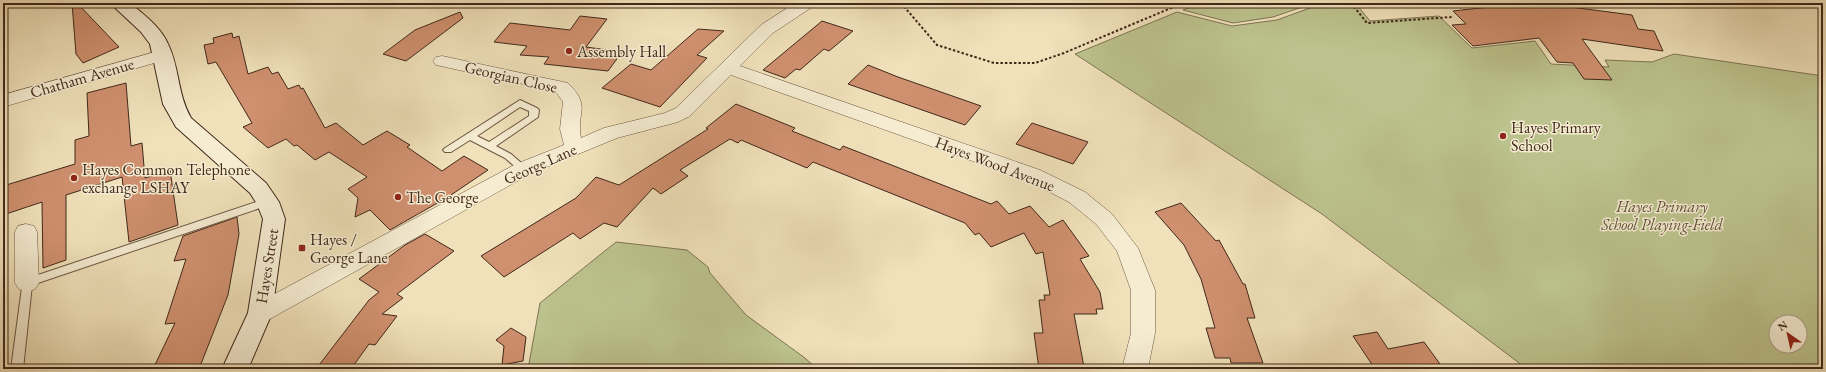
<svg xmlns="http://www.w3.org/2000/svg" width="1826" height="372" viewBox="0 0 1826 372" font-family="'EB Garamond',serif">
  <rect width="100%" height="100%" fill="#f0e1ba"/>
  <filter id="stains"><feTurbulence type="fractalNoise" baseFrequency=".005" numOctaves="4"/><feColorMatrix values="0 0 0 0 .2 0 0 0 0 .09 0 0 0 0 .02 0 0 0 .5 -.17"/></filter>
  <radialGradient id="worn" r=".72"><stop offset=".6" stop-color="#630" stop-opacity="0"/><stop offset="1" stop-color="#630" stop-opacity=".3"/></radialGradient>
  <g fill="#bcc28d" stroke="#7e7554" fill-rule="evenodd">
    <path d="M1199 3H1305L1308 5 1273 17 1233 23 1183 10Z"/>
    <path d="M1318 5H1357L1370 21 1439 16 1472 48 1535 41 1551 64 1609 67 1605 60 1652 62 1674 54 1823 76V369H1527L1322 214 1075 54 1177 12 1232 26 1277 20ZM1776 322H1800V346H1776Z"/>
    <path d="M616 242 687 250 708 267 710 273 746 315 805 358 817 369H528L540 303Z"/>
  </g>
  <g fill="#cf906f" stroke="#41281a">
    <path d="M72 3H77L119 47 83 63 76 54Z"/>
    <path d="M1526 3H1540L1632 15 1638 29 1654 31 1663 51 1582 39 1612 80 1584 79 1573 63 1557 62 1539 38 1473 46 1452 25 1466 24 1453 11Z"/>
    <path d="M460 12 463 18 406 61 383 54 415 30Z"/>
    <path d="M580 16 607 19 586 47 622 52 608 71 544 64 549 57 520 55 527 46 494 42 510 23 570 30Z"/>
    <path d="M822 21 853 31 829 51 824 49 800 70 796 69 785 78 763 70Z"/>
    <path d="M698 29 724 31 697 55 707 58 660 107 602 88 631 64 651 70Z"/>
    <path d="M232 33 233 38 239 36 248 74 268 67 272 74 278 72 288 89 299 85 301 89 303 88 325 128 336 123 363 145 387 131 410 145 407 147 442 171 464 156 488 170 448 197 390 230 370 210 355 217 358 198 348 189 367 177 329 152 315 160 297 145 294 146 286 139 268 148 243 127 252 123 216 62 208 64 204 45 214 43 213 38Z"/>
    <path d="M868 65 898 77 981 106 965 125 848 84Z"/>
    <path d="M126 83 131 146 142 143 145 178 170 170 178 225 129 242 122 177 66 195V260L43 268 42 202 3 215V186L75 164V140L89 136 87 93Z"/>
    <path d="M736 104 795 128 792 131 840 150 843 146 991 204 997 201 1009 214 1030 206 1049 227 1063 220 1089 256 1080 259 1100 292 1103 309H1096L1097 314H1074L1084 367 1078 368V369H1039L1034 333H1043L1039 300H1045L1044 295H1050L1043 252 1036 254 1024 233 991 247 979 233 975 235 965 223 813 162 807 168 741 140 738 143 730 139 680 170 688 176 661 194 653 188 617 227 604 223 580 239 573 233 504 277 481 256 576 198 596 177 619 185 708 129 706 128Z"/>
    <path d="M1032 123 1088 142 1073 164 1016 144Z"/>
    <path d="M1181 203 1216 241 1219 240 1243 284H1245L1255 318H1247L1263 363H1231L1230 358H1215L1206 328H1215L1201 279 1184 245 1155 212Z"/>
    <path d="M237 217 239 234 228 295 199 369H153L175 323 165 324 186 259 174 261 183 236Z"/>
    <path d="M425 234 454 251 397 294 403 298 382 314 397 316 375 345 369 344 351 369H316L369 300 379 292 359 279 405 245Z"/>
    <path d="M511 328 526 337 523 361 502 365 504 346 496 340Z"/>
    <path d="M1377 332 1388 349 1424 342 1440 364 1413 369H1375L1353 336Z"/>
  </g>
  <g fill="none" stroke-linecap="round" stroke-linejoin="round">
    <defs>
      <g id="lane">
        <path d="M520 100 537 108 539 110 538 117 496 146 511 154 526 167 528 169 526 171H520L505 158 470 140 451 152H445L443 150 445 148ZM520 107 529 111V116L489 142 477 136Z"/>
        <path d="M268 198 272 200 273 202 272 204 32 285 23 369H11L23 280Z"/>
      </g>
      <g id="street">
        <path d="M795 3H814L812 7 773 33 740 66 1040 170 1085 192 1112 214 1138 248 1155 290V333L1148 369H1122L1131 333V290L1117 251 1096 224 1069 202 1026 180 731 75 690 116 678 122 617 138 530 174 268 320 260 322 252 320 248 313 252 306 516 164 564 145 560 129 563 102 555 91 436 65 433 61 436 57 442 56 568 83C592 107 576 111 581 138L604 128 665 113 676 108 761 25Z"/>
        <path d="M162 50 168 51 171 55 168 59 3 107V95Z"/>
        <path d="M26 224 34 226 37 232 39 283 35 289 27 292 19 289 15 283V232L18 226Z"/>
      </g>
      <path id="secondary" d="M110 3H130C143 14 161 27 168 44 180 69 177 93 191 118L266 183 279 202 285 219 272 313 248 369H222L248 313 263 219 257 204 250 193 176 127 163 104 150 44 141 32Z"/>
    </defs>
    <use href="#lane" stroke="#6d5642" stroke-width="2"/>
    <use href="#street" stroke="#6d5642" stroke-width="1"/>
    <use href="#secondary" stroke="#41281a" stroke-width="2"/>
    <g stroke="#41281a" stroke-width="2" stroke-dasharray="2.5 2" stroke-linecap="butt">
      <path d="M901 3 937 45 994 63H1035L1064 53 1183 3"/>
      <path d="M1351 3 1367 23 1452 17"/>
    </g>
    <use href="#lane" fill="#f5ecd2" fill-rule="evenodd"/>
    <use href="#street" fill="#f5ecd2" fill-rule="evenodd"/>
    <use href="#secondary" fill="#f5ecd2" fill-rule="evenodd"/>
  </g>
  <g fill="#8f2418" stroke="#f5ecd2" stroke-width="1.5">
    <circle cx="569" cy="51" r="4"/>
    <circle cx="1503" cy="136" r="4"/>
    <circle cx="74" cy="178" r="4"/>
    <circle cx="398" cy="197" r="4"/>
    <rect x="298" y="244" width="8" height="8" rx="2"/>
  </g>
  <g text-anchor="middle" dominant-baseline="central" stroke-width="3" stroke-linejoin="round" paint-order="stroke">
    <g font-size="16" fill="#41281a" stroke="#f5ecd2" text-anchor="start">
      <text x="577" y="51">Assembly Hall</text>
      <text x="1511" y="127">Hayes Primary<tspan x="1511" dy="18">School</tspan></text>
      <text x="82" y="169">Hayes Common Telephone<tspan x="82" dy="18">exchange LSHAY</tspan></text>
      <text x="406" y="197">The George</text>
      <text x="310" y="239">Hayes /<tspan x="310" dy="18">George Lane</tspan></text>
    </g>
    <g font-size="16" fill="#41281a" stroke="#f5ecd2">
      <text transform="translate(511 77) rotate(13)">Georgian Close</text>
      <text transform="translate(82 78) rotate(-16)">Chatham Avenue</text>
      <text transform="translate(540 164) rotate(-24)">George Lane</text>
      <text transform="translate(995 164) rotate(21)">Hayes Wood Avenue</text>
      <text transform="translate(267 266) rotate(-81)">Hayes Street</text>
    </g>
    <g font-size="16" font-style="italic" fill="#604e37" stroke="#f5ecd2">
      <text x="1662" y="206">Hayes Primary<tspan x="1662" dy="18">School Playing-Field</tspan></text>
    </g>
  </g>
  <rect width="1826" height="372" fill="none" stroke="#f0e1ba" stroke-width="16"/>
  <rect x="4" y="4" width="1818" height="364" fill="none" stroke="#41281a" stroke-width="2"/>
  <rect x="8" y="8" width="1810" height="356" fill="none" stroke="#41281a"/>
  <g transform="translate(1788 334) rotate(326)"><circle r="19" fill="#f5ecd2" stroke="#ad9e88"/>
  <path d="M0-3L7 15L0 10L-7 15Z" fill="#8f2418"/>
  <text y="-6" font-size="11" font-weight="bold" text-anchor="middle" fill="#41281a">N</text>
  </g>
  <rect width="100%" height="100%" filter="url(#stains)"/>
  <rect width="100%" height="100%" fill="url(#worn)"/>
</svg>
